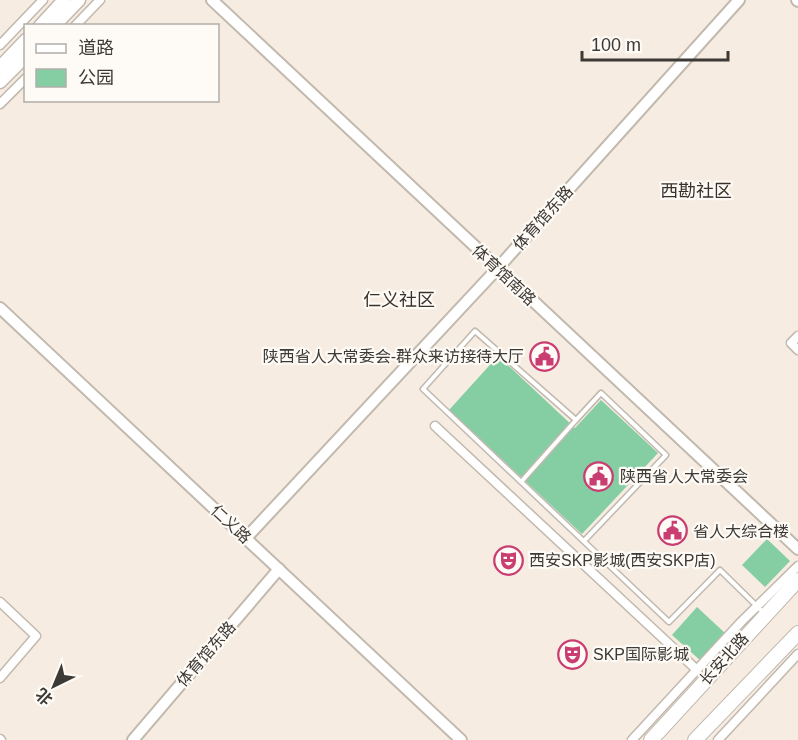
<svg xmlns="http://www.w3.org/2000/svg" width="798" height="740" viewBox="0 0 798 740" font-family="Arial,'Noto Sans SC',sans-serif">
  <rect width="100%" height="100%" fill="#f6ece1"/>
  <g fill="#85cda3">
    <path d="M498 356 575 428 601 400 658 453 582 534 449 410Z"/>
    <path d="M767 539 790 561 765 587 742 565Z"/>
    <path d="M697 607 726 634 701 661 672 635Z"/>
  </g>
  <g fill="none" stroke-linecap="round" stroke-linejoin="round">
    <defs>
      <g id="service">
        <path d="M576 420 601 393 666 455 584 541"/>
        <path d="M521 482 576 420 475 331 423 389 669 622 720 570 765 614"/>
      </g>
      <g id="minor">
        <path d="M75 26 100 0"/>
        <path d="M0 45 43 0"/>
        <path d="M0 104 26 78"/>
        <path d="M798 336 791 343 798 350"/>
        <path d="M435 426 697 670"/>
        <path d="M0 602 36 636 0 678"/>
        <path d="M0 739 1 740"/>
        <path d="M632 740 741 622 798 566"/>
        <path d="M718 740 798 654"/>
      </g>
      <g id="tertiary">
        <path d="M212 0 798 549"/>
        <path d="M797 0 798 1"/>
        <path d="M0 308 461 740"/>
        <path d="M246 538 497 269 739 0"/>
        <path d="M133 740 279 569"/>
      </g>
      <g id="secondary">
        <path d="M40 26 64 0"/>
        <path d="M54 26 79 0"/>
        <path d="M0 67 26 40"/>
        <path d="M0 82 26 56"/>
      </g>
      <g id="primary">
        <path d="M651 740 798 580"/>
        <path d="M695 740 798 633"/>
      </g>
    </defs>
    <use href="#service" stroke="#c2b9ae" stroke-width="7"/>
    <use href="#minor" stroke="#c2b9ae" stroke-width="11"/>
    <use href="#tertiary" stroke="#c2b9ae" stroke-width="14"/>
    <use href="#secondary" stroke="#c2b9ae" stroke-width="15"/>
    <use href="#primary" stroke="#c2b9ae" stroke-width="16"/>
    <use href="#service" stroke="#fff" stroke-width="4"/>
    <use href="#minor" stroke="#fff" stroke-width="8"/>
    <use href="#tertiary" stroke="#fff" stroke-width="10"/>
    <use href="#secondary" stroke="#fff" stroke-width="12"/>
    <use href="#primary" stroke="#fff" stroke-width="14"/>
  </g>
  <defs>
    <symbol id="civic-ring" viewBox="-11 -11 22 22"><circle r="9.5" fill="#fefaf6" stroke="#c93d70" stroke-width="1.5"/><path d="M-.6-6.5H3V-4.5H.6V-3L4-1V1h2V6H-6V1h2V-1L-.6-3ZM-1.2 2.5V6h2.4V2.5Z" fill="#c93d70"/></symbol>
    <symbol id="theatre-ring" viewBox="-11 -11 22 22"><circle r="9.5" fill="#fefaf6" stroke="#c93d70" stroke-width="1.5"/><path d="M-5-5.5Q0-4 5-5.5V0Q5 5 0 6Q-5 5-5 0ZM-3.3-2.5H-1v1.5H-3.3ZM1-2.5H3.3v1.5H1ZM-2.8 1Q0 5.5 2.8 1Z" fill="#c93d70"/></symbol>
  </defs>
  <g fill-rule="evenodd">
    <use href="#civic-ring" x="528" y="340" width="33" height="33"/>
    <use href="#civic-ring" x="582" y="460" width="33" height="33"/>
    <use href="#civic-ring" x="656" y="514" width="33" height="33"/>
    <use href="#theatre-ring" x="492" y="544" width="33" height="33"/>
    <use href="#theatre-ring" x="556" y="638" width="33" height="33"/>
  </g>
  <g text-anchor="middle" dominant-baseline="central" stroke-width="4.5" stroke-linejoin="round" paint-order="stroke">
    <g font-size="16" fill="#3d3935" stroke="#fefaf6">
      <text transform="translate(543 218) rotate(-48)">体育馆东路</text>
      <text transform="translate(504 275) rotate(43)">体育馆南路</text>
      <text transform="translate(231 524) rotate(43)">仁义路</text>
      <text transform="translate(206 654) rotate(-49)">体育馆东路</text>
      <text transform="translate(724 659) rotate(-48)">长安北路</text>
    </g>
    <g font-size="16" fill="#3d3935" stroke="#fefaf6" text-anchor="start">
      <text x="524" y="356" text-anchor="end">陕西省人大常委会-群众来访接待大厅</text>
      <text x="620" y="476">陕西省人大常委会</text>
      <text x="693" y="531">省人大综合楼</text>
      <text x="529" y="560">西安SKP影城(西安SKP店)</text>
      <text x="593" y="654">SKP国际影城</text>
    </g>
    <g font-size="18" fill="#393229" stroke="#fefaf6">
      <text x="696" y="191">西勘社区</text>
      <text x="399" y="300">仁义社区</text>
    </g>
  </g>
  <rect x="24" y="24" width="195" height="78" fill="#fefaf6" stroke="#b1ada9" stroke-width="1.5"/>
  <rect x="36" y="44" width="30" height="9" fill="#ffffff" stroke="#b1ada9" stroke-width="1.5"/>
  <text x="78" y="54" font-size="18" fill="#3d3935">道路</text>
  <rect x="36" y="69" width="30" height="18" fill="#85cda3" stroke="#b1ada9" stroke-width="1.5"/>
  <text x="78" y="84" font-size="18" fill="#3d3935">公园</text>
  <g transform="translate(54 686) rotate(223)" stroke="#fefaf6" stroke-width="4.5" paint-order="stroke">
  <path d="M0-4.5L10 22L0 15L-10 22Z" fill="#3d3935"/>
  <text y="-9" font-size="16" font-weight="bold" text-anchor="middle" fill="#3d3935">北</text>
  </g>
  <path d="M582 51v9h146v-9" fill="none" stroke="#3d3935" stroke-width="3"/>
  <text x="591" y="51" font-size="18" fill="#3d3935" stroke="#fefaf6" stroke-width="4.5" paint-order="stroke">100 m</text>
</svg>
